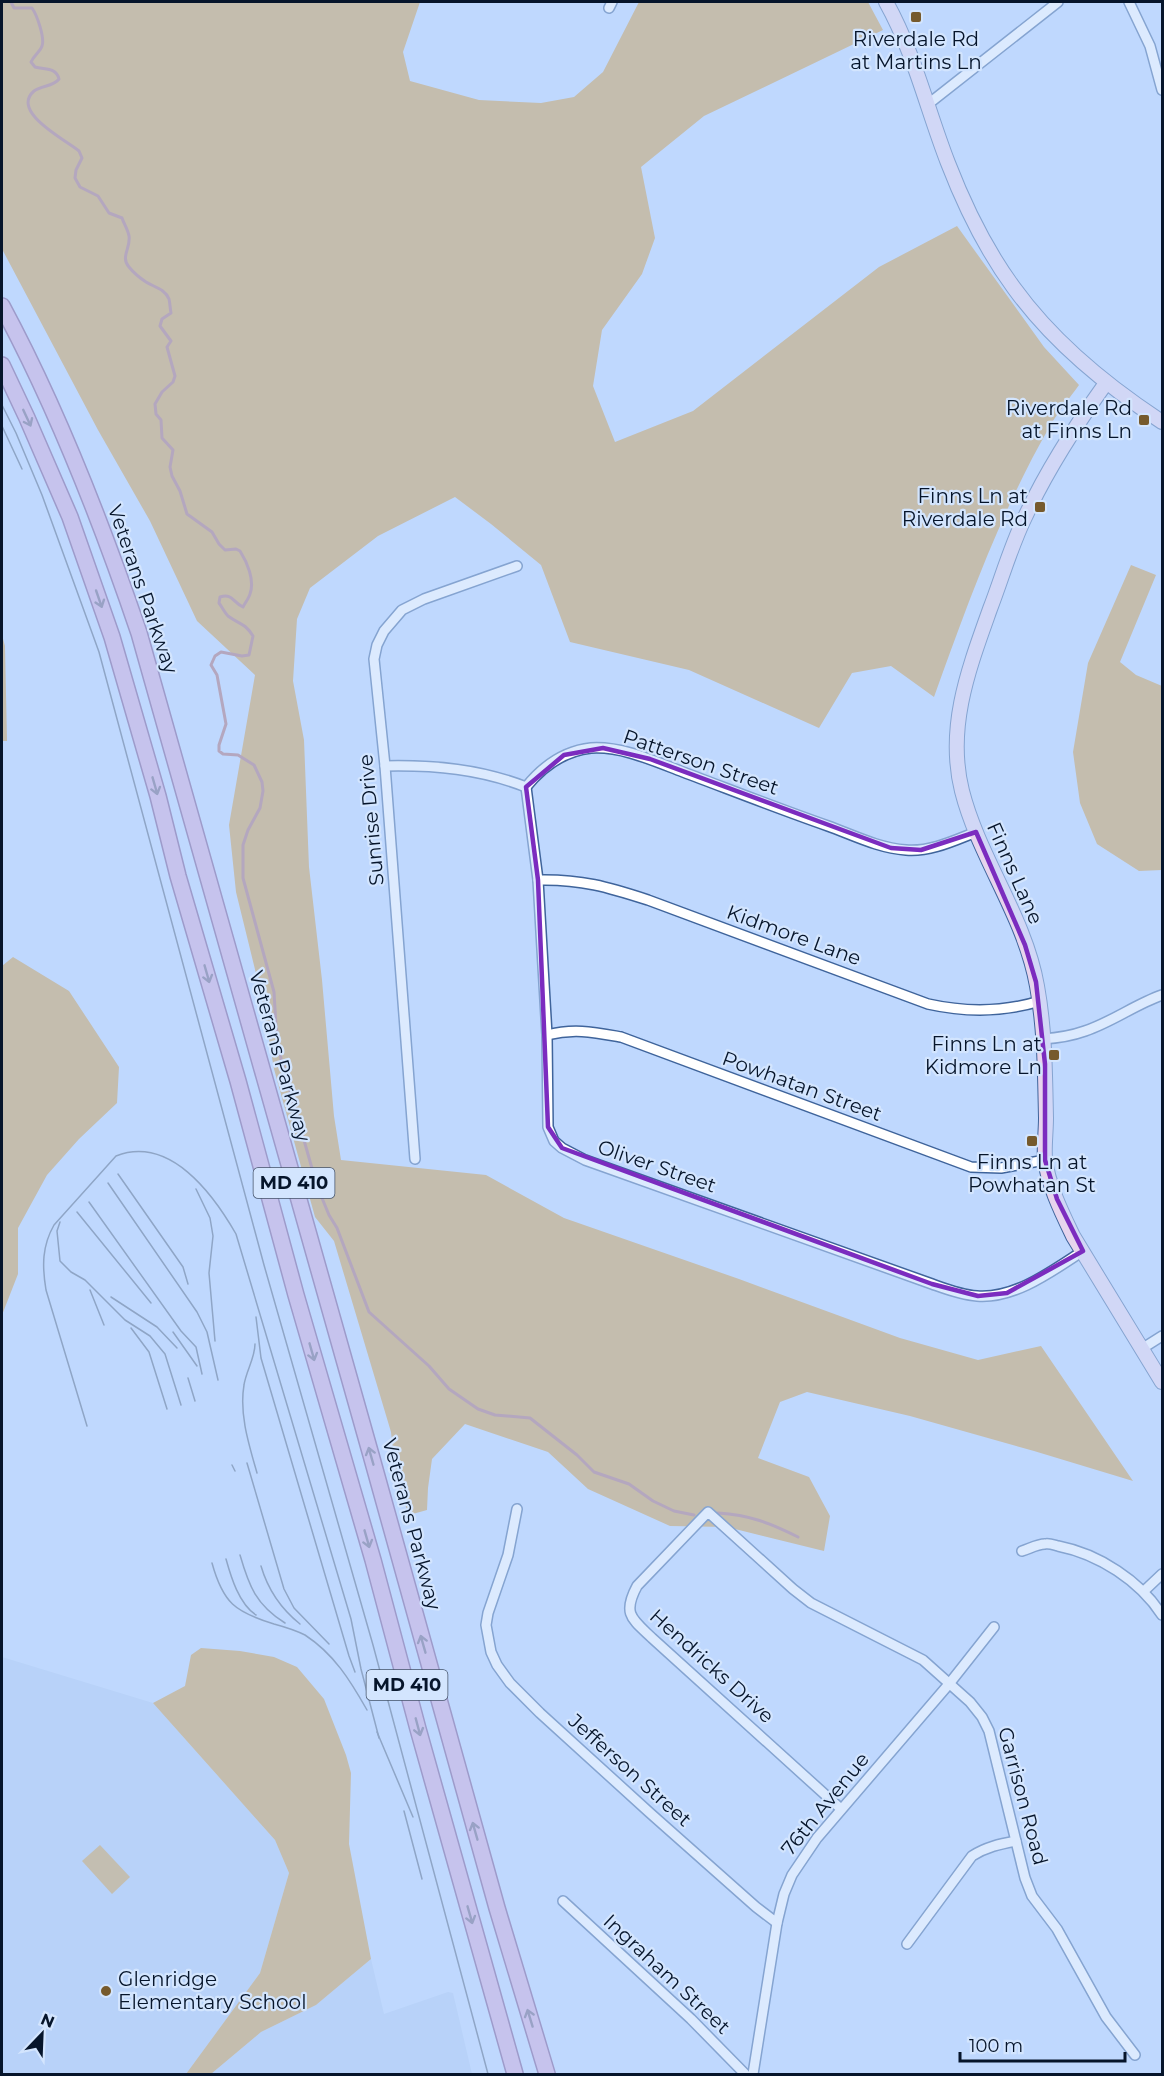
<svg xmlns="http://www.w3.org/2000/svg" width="1164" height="2076" viewBox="0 0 1164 2076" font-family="Montserrat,sans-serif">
  <rect width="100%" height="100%" fill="#bfd8fe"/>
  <g fill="#afcaf3">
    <path d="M2 1657 153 1703 275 1840 289 1873 260 1973 186 2074H2Z"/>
    <path d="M371 1959 384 2014 448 1992 453 1993 472 2074H211L261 2032 316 2005Z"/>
  </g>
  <path fill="#c89d56" d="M100 1845 130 1877 112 1894 82 1861Z"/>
  <g fill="#ca9b4e">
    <path d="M2 2H420L403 52 410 81 479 100 541 103 574 97 603 72 639 2H868L883 30 704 116 641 167 655 238 642 274 602 330 593 386 615 442 693 411 879 267 957 226 1044 347 1079 385C1069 399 1058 412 1050 426 1001 511 967 605 934 697L891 666 852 673 819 728 689 670 570 642 541 565 491 524 455 497 378 536 310 588 297 619 293 681 304 740 309 867 322 980 334 1116 341 1160 486 1175 564 1218 739 1279 900 1338 978 1360 1041 1346 1133 1481 1034 1451 910 1416 807 1392 780 1402 758 1458 809 1477 830 1516 824 1551 727 1527 670 1526 588 1489 548 1452 465 1424 432 1459 428 1488 427 1510 409 1515 396 1480 391 1432 334 1241 315 1217 274 1069 261 994 236 892 229 825 255 675 197 621 150 521 98 430 2 249Z"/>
    <path d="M1131 565 1156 575 1120 662 1136 675 1162 686V870L1139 871 1097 844 1080 803 1073 752 1088 663Z"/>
    <path d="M2 635 5 646 7 741H2Z"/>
    <path d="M13 957 69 991 119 1067 117 1103 79 1139 47 1175 18 1228V1274L2 1315V966Z"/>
    <path d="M201 1648 240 1651 274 1657 297 1667 324 1699 346 1755 351 1773 349 1844 371 1959 316 2005 261 2032 211 2074H186L260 1973 289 1873 275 1840 153 1703 185 1686 191 1655Z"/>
  </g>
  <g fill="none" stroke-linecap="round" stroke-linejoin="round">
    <g stroke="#a66b74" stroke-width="3">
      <path d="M11 2 14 8H32C37 15 45 38 42 46 40 52 34 55 31 62L35 67C45 70 56 67 59 79 53 87 42 85 34 91 10 112 66 140 79 151L82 158 76 170 75 178 80 187 98 196 109 213 122 218C124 224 128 230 129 236 131 248 120 257 129 267 133 272 140 278 146 282 154 287 165 289 169 299 170 303 170 308 171 313L162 319 160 326 171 341 167 347 175 376 173 382 162 392 155 404 156 414 161 420 162 438 173 450 170 467 172 476 180 491 187 514 212 532 219 544 225 550 236 549 240 551C247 562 255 580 250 594 249 598 245 603 243 607 232 602 233 593 220 597L219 603C222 607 225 613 228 616 240 625 244 622 253 636L249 655 242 656 221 652 215 656 211 665 217 675 226 724 219 745V751L223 754 238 755 254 765 262 782 263 791 260 808 248 830 243 845V878L274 992 276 1026 281 1059 317 1186 329 1215 337 1228 369 1312 429 1366 449 1389 478 1409 495 1415 530 1418 577 1455 594 1472 629 1484 653 1501 674 1511 694 1515"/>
      <path d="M718 1513C750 1515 770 1523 798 1537"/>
    </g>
    <defs>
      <g id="street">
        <path d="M1129 2 1150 46 1162 90"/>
        <path d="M609 8 612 2"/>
        <path d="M927 105 1058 2"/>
        <path d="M385 766C435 765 480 769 526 787"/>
        <path d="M526 787 538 880 547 1035 548 1127 554 1141 562 1148 585 1160 932 1284C946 1289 961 1295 977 1296 1015 1299 1052 1271 1083 1251"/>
        <path d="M526 787C543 766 563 751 591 748 622 746 654 761 683 772 731 790 779 809 828 826 853 835 878 848 906 850 930 852 953 841 976 832"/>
        <path d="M538 880C581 879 608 887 648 900L928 1004C964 1012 1004 1012 1040 1001"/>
        <path d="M547 1035C574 1028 593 1032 621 1037L971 1167 1001 1168 1045 1160"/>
        <path d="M1043 1039C1058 1038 1071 1036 1085 1031 1112 1022 1136 1004 1162 995"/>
        <path d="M415 1159 385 766 374 659 377 645 384 631 402 610 424 599 517 566"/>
        <path d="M1143 1348 1162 1336"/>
        <path d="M517 1509 508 1555 488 1613 486 1625 491 1652 497 1665 510 1683 540 1713 650 1813 756 1907 777 1923"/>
        <path d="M1022 1551C1029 1549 1037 1544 1045 1544 1049 1543 1054 1545 1058 1546 1099 1554 1140 1581 1162 1615"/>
        <path d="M1144 1591 1162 1574"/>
        <path d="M841 1809 652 1638C632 1619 622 1614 637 1586L708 1512 793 1589 811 1603 923 1660 970 1702 982 1717 989 1731 1025 1878 1032 1896 1057 1929 1106 2017 1135 2055"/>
        <path d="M563 1901 691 2019 745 2074"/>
        <path d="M907 1944 972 1856C986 1847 1000 1844 1016 1841"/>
        <path d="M753 2074 777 1923 784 1894 792 1875 817 1838 949 1684 994 1627"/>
      </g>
      <g id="secondary">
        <path d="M886 2C914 52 927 109 948 163 965 207 986 250 1014 288 1053 342 1107 386 1162 422"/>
        <path d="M1106 383C1076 425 1048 468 1026 515 1011 545 1002 578 990 609 969 668 946 727 962 791 979 858 1025 917 1037 986 1045 1030 1045 1074 1046 1118 1046 1131 1044 1146 1045 1159 1048 1185 1062 1213 1073 1236L1162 1382"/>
      </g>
      <g id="primary">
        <path d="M2 306C58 410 101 521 139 633L371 1455 497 1908 547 2074"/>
        <path d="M2 365 27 418 70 517 112 637 158 796 178 876 238 1081 296 1295 373 1560 418 1729 515 2074"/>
      </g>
    </defs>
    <use href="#street" stroke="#3f649b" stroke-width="12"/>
    <use href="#secondary" stroke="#3f649b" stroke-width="16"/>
    <use href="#primary" stroke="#74508d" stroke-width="18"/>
    <use href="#street" stroke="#fff" stroke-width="9"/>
    <use href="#secondary" stroke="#e7d4ed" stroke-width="14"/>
    <use href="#primary" stroke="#cfa9da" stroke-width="15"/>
    <g stroke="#546784" stroke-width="1.5">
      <path d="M2 405 16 433 42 495 99 652 264 1265 373 1645 488 2074"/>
      <path d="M2 426 22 469"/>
      <path d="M118 1174 183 1267 188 1284"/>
      <path d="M108 1183 197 1312 207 1332 218 1380"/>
      <path d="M196 1189 210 1218 213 1236 209 1273 215 1341"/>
      <path d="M89 1202 181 1331 196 1347 202 1374"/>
      <path d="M77 1212 151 1303"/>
      <path d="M60 1222 57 1231 60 1261 71 1272 85 1280 125 1320 150 1336 165 1354 181 1405"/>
      <path d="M90 1290 104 1325"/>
      <path d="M111 1297 157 1327 177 1348"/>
      <path d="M256 1317 261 1358 349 1656 355 1672"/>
      <path d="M131 1328 149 1352 167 1409"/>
      <path d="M173 1332 197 1366"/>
      <path d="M255 1344C255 1358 246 1371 244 1385 239 1414 249 1445 257 1473"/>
      <path d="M188 1378 195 1401"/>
      <path d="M87 1426 46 1290C42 1266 42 1246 54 1225L116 1156C170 1135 213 1194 236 1234L351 1619 361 1669 379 1738"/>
      <path d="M247 1463 284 1589 294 1608 329 1644"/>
      <path d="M232 1465 235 1471"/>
      <path d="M240 1555C249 1586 256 1605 285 1623"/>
      <path d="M226 1559C231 1577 239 1604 256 1615"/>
      <path d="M212 1563C223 1603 235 1612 274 1624 285 1627 295 1630 305 1635 334 1654 350 1680 367 1710"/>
      <path d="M261 1566C268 1590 280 1608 300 1624"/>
      <path d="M377 1732 413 1817"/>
      <path d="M404 1811 422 1879"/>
    </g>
  </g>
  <defs><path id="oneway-shaft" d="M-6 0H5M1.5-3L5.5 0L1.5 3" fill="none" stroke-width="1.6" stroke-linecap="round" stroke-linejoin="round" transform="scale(1.5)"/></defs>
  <g stroke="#6a5f82">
    <use href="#oneway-shaft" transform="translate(27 418) rotate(65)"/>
    <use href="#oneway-shaft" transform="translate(99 599) rotate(71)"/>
    <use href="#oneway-shaft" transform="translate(155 786) rotate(74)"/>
    <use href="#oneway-shaft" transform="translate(207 974) rotate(74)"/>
    <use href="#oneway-shaft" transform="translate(312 1352) rotate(74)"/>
    <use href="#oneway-shaft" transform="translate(371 1456) rotate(-106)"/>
    <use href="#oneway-shaft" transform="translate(367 1539) rotate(74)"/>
    <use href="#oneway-shaft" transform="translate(423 1644) rotate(-106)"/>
    <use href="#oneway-shaft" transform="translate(418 1727) rotate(75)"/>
    <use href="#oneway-shaft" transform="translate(475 1831) rotate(-106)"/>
    <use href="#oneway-shaft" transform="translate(470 1915) rotate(74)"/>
    <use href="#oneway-shaft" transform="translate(530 2018) rotate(-107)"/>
  </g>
  <path d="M0 0H1164V2076H0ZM603 748 650 759 891 848 921 850 976 832 1025 945 1036 982 1045 1064V1160L1057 1199 1083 1251 1007 1293 978 1296 932 1284 562 1148 548 1127 538 880 526 787 564 755Z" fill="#bfd8fe" fill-opacity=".55" fill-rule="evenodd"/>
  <path fill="none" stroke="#7b2cbf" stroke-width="4.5" stroke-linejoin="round" d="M603 748 650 759 891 848 921 850 976 832 1025 945 1036 982 1045 1064V1160L1057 1199 1083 1251 1007 1293 978 1296 932 1284 562 1148 548 1127 538 880 526 787 564 755Z"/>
  <g fill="#765a2d" stroke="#d3e5fe" stroke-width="2">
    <rect x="910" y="11" width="12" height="12" rx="3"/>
    <rect x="1138" y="414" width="12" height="12" rx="3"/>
    <rect x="1034" y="501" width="12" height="12" rx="3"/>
    <rect x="1048" y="1049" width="12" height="12" rx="3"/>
    <rect x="1026" y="1135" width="12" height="12" rx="3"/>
    <circle cx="106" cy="1991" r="6"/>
  </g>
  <g text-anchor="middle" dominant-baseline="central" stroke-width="4.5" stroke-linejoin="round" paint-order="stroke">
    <g fill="#d3e5fe" stroke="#44536a" stroke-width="1.5">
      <rect x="253.5" y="1168" width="81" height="30" rx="4.5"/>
      <rect x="366.5" y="1670" width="81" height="30" rx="4.5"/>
    </g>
    <g font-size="18" font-weight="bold" fill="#06152b">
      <text x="294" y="1183">MD 410</text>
      <text x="407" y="1685">MD 410</text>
    </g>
    <g font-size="20" fill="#06152b" stroke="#d3e5fe" text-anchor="end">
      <text x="916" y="39" text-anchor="middle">Riverdale Rd<tspan x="916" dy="23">at Martins Ln</tspan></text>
      <text x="1132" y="408">Riverdale Rd<tspan x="1132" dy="23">at Finns Ln</tspan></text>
      <text x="1028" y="496">Finns Ln at<tspan x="1028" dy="23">Riverdale Rd</tspan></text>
      <text x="1042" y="1044">Finns Ln at<tspan x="1042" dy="23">Kidmore Ln</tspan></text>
      <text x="1032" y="1162" text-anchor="middle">Finns Ln at<tspan x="1032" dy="23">Powhatan St</tspan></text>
      <text x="118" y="1979" text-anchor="start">Glenridge<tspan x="118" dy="23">Elementary School</tspan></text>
    </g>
    <g font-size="20" fill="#06152b" stroke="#d3e5fe">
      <text transform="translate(143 589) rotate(71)">Veterans Parkway</text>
      <text transform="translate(701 762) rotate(19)">Patterson Street</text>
      <text transform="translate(371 820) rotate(-95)">Sunrise Drive</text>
      <text transform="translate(1015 873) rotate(66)">Finns Lane</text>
      <text transform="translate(794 935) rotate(20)">Kidmore Lane</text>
      <text transform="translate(280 1056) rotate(74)">Veterans Parkway</text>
      <text transform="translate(802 1086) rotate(20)">Powhatan Street</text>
      <text transform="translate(657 1166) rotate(19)">Oliver Street</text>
      <text transform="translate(412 1524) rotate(75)">Veterans Parkway</text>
      <text transform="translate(712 1666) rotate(42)">Hendricks Drive</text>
      <text transform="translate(630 1770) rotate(42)">Jefferson Street</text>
      <text transform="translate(1023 1796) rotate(75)">Garrison Road</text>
      <text transform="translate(825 1804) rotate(-51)">76th Avenue</text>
      <text transform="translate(667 1974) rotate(43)">Ingraham Street</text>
    </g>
  </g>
  <rect width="1164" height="2076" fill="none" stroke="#06152b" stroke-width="6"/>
  <g transform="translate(42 2034) rotate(23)" stroke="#d3e5fe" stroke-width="4.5" paint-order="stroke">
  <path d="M0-4.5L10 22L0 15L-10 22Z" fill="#06152b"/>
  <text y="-9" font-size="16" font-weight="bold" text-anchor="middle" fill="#06152b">N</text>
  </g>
  <path d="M960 2052v9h165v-9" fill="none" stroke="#06152b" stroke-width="3"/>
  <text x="969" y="2052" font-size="18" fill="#06152b" stroke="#d3e5fe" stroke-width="4.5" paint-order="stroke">100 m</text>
</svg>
